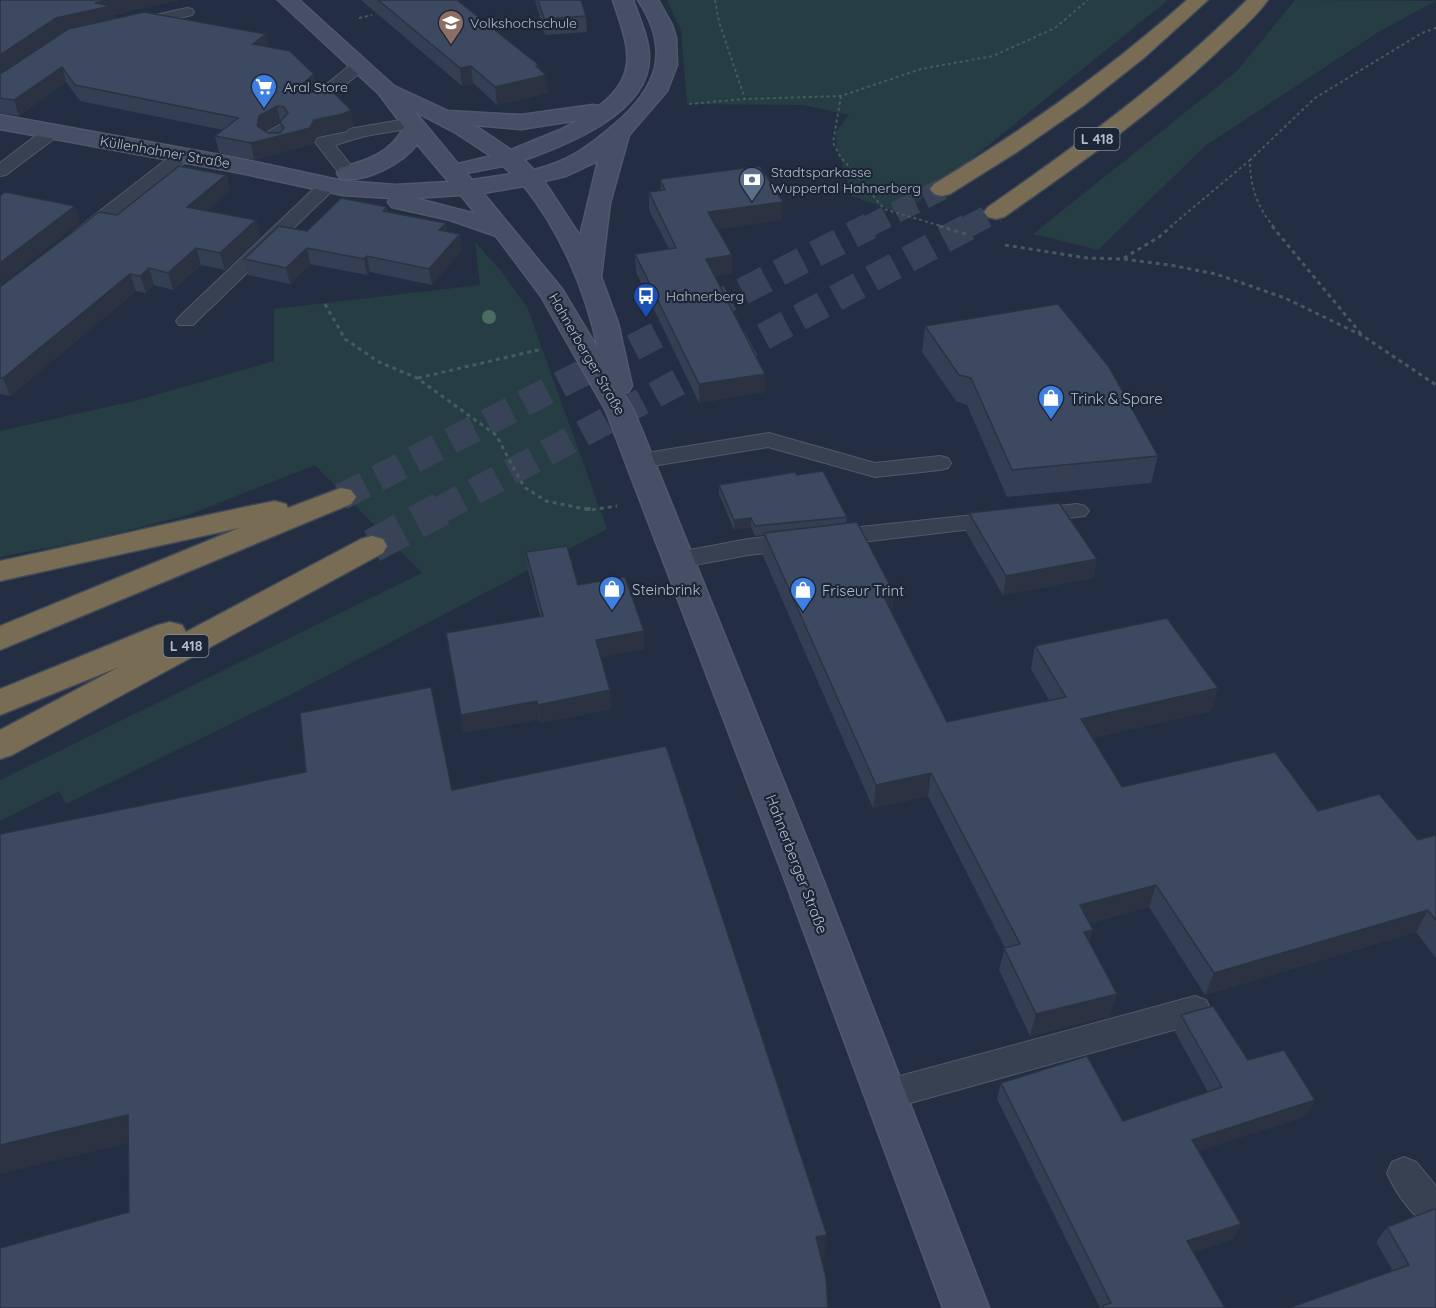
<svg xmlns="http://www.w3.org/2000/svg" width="1436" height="1308" viewBox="0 0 1436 1308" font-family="Quicksand,sans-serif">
  <rect width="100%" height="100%" fill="#232e42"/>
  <g fill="#263e43">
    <path d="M667 0H1168L903 214 852 196 837 147 836 132 849 115 803 105 687 104 681 30Z"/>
    <path d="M1295 0 1436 1 1380 31 1205 146 1098 250 1033 234 1237 71Z"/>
    <path d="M475 242 501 271 527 307 607 529 288 696 66 804 59 791 0 821V780L422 573 315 465 191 514 99 538 0 557V431L138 400 274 361V309L480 285Z"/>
  </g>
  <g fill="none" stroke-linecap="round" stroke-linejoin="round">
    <g stroke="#394357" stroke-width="22" stroke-dasharray="22 10" stroke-linecap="butt">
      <path d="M867 227 942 189"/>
      <path d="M967 227 996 212"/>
    </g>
    <g stroke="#394357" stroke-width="27" stroke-dasharray="27 14" stroke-linecap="butt">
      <path d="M341 497 870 226"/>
      <path d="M438 511 970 226"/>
    </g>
    <path stroke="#394357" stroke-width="34" stroke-dasharray="34 16" stroke-linecap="butt" d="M372 546 441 509"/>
    <defs>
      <g id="lane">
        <path d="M187 8 192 9 194 12 192 15 134 29 126 24 129 21Z"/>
        <path d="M360 60 366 62 368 65 366 68 319 106H307L305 103 307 100 354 62Z"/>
        <path d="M412 118 420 123 418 127 365 136 335 145 357 173 354 177H342L315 142 318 138 347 132 349 129Z"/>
        <path d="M281 124 287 125 289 129 280 138 286 143 283 147C276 148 267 148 262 141L265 133Z"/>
        <path d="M53 126 59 127 61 131 59 135 6 175 0 176V163L47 127Z"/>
        <path d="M182 151 188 152 191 156 188 160 88 239H74L72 235 74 231 176 152Z"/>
        <path d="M329 179 335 180 338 184 335 188 193 325H179L176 321 179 317 323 180Z"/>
        <path d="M769 433 875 463 940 456 948 458 951 463 948 468 940 470 875 477 768 447 640 468 632 466 629 461 632 456 640 454Z"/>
        <path d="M1077 504 1085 506 1089 511 1085 516 748 555 679 568 671 566 667 560 671 554 679 552 748 539Z"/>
        <path d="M1195 996 1206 1000 1211 1010 1206 1020 1195 1024 885 1110 873 1105 869 1095 873 1085 885 1080Z"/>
        <path d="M1404 1157 1416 1162 1436 1186V1230C1415 1221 1396 1194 1387 1173L1392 1162Z"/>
      </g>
      <path id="secondary" d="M278 0H299L394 86 448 111 521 115 593 105 599 106C642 74 627 43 613 0H633C639 18 649 38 649 58 649 113 566 145 524 160L534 170C569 161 587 148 614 125 657 88 672 51 638 0H658L672 25 676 38 677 65 667 91 629 135 610 203 601 277 618 323 632 386 628 392 623 393 634 411 817 864 989 1308H943L779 864 606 411 541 296 496 236 450 220 392 207 388 202 391 198 343 195 236 172 0 129V115L236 158 343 181 396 185 449 182 417 144C403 163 364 184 340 178L337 173 340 168C366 161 392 153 404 127L379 94ZM414 111 456 133 491 156 458 164ZM579 120 560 130 511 150 474 125 521 129ZM598 161 580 236 544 181 566 176ZM503 166 512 174 472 180 466 173ZM524 186C561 232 586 291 598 349L562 289 483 193ZM461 195 476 214 414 198Z"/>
      <g id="highway">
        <path d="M1187 0H1208L1145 57 1083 106 1017 152 950 194 942 196 934 194 930 189 934 184C1024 130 1108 70 1187 0Z"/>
        <path d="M1247 0H1268C1254 20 1233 36 1216 53 1151 114 1077 166 1004 217L996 219 988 217 984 212 988 207C1079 144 1168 79 1247 0Z"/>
        <path d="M341 488 351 490 356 497 351 504 0 650V626L239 528 0 581V561C92 542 183 519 275 501L286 504 288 508Z"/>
        <path d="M372 536 383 539 387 546 383 553 12 755 0 759V730L119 667 0 715V689L158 625 170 622 182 625 186 632 361 539Z"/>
      </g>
    </defs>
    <use href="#lane" stroke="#505969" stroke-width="2"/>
    <use href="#secondary" stroke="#505969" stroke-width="3"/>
    <use href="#highway" stroke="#404959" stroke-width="3"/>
    <g stroke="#445b60" stroke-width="2" stroke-dasharray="3 3" stroke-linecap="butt">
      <path d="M715 0 719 22 745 99"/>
      <path d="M359 18 372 15"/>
      <path d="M841 96 833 143 840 156 884 209 944 227"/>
      <path d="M689 104 745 99 841 96 921 69 993 56 1055 28 1088 0"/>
      <path d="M1170 227 1250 160"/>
      <path d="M1274 227C1257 207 1250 186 1250 160L1315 98 1422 33 1436 28"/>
    </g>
    <g stroke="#445b60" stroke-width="3" stroke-dasharray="4 4" stroke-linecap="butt">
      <path d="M939 226 969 235"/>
      <path d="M1272 226 1362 335"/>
      <path d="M1005 245 1087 258 1123 259 1170 265 1216 274 1285 298 1363 336 1436 385"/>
      <path d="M1124 258 1159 237 1172 226"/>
      <path d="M325 304 345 339 379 362 417 378 496 435 524 487 546 501 590 510 617 506"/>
      <path d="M418 378 542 349"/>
    </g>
    <path stroke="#445b60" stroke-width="4" stroke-dasharray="4.5 4.5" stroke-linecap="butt" d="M586 509H595"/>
    <use href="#lane" fill="#384152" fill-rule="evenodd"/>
    <use href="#secondary" fill="#464f65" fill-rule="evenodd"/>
    <use href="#highway" fill="#786d54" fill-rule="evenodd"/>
  </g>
  <circle fill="#4a6c61" cx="489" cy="317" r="7"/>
  <g fill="#343f53" fill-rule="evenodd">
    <path d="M0 0H179L114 15 115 19 269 47 317 89 313 92 354 126 346 130 318 136 313 144 254 160 219 153 215 136 223 130 80 101 66 82 19 116 0 113ZM61 33H63L1 73ZM280 122 282 131 280 133H268L265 131Z"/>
    <path d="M361 0H457L539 65V68L548 93 497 105 473 83 462 86Z"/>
    <path d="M535 0H581L586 16 587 32 545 35Z"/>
    <path d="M226 175 230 191 207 211 256 220 260 237 225 270 201 265 173 290 154 285 146 293 136 291 10 396 0 394V287L117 215Z"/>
    <path d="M660 179 782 220 717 229 732 273 715 276 765 392 699 403 636 272 635 254 669 249 649 210V192L661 191Z"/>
    <path d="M387 207V211L446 223 447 232 460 234 462 250 432 285 370 272 367 275 310 264 290 284 248 275 244 259 307 231Z"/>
    <path d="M925 326 1158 456 1151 483 1007 497 967 405 956 401 922 352Z"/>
    <path d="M797 475 847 517 846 523 894 593 892 612 947 722 1049 700 1031 669 1035 646 1218 688 1211 711 1093 738 1122 787 1318 811 1418 840 1436 835V958L1416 932 1205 995 1149 907 1090 923V942L1110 1016 1030 1036 999 970 1005 948 928 796 873 808 763 556 764 535 755 536 751 527 734 530 719 494V485Z"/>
    <path d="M969 513 1097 559 1093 578 1003 595 966 532Z"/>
    <path d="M526 552 578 585 644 649 601 657 611 709 540 723 539 719 464 733 446 633 540 616 528 570Z"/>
    <path d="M1181 1015 1248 1060 1315 1100 1306 1116 1199 1151 1241 1224 1233 1239 1193 1252 1224 1308H1100L997 1099 1001 1083 1123 1121 1208 1092 1175 1032Z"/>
    <path d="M1387 1227 1436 1308 1393 1271 1376 1242Z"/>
  </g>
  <g fill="#2b3343">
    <path d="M110 0H179L114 15 115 21 61 33 0 74V55L56 18 95 3Z"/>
    <path d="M266 34 269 49 253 44Z"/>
    <path d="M539 65 540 76 546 75 548 93 497 105 495 87Z"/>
    <path d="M471 66 473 83 462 86 460 68Z"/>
    <path d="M62 67 66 82 19 116 14 100Z"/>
    <path d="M314 74 317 89 303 102 300 86Z"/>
    <path d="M277 106 280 122 263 132 261 141 314 120 351 110 354 126 346 130 318 136 313 144 254 160 251 143 259 116Z"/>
    <path d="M226 175 230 191 192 224 187 207Z"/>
    <path d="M783 202 782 220 708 230V212Z"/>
    <path d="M75 206 80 223 0 285V263Z"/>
    <path d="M256 220 260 237 225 270 220 253Z"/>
    <path d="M446 223 448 239 439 230Z"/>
    <path d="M460 234 462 250 432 285 429 269Z"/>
    <path d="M196 248 201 265 173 290 168 273Z"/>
    <path d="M307 248 310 264 290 284 286 268Z"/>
    <path d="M732 255V273L706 277V259Z"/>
    <path d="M367 256 370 272 367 275 364 259Z"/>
    <path d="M149 268 154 285 146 293 140 276Z"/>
    <path d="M130 274 136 291 10 396 3 378Z"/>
    <path d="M765 374V392L699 403V384Z"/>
    <path d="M751 518V527L734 530V520Z"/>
    <path d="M1097 559 1093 578 1003 595 1006 576Z"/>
    <path d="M894 593 891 616 883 595Z"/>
    <path d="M644 631V649L597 658 596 640Z"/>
    <path d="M1218 688 1211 711 1076 742 1081 719Z"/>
    <path d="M610 690 611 709 540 723 538 705Z"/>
    <path d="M537 701 539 719 464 733 461 715Z"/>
    <path d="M931 773 928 796 873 808 876 785Z"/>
    <path d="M1156 885 1149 907 1074 927 1080 905Z"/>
    <path d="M1428 910 1416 932 1205 995 1214 973Z"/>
    <path d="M1093 930 1087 952 1084 932Z"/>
    <path d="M1117 994 1110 1016 1030 1036 1036 1014Z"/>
    <path d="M1315 1100 1306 1116 1185 1156 1192 1140Z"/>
    <path d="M128 1115 142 1140 0 1174V1145Z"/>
    <path d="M1241 1224 1233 1239 1180 1257 1187 1241Z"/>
    <path d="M827 1235 824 1258 814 1261 816 1237Z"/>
  </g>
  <g fill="#3d4960" stroke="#2b3343" stroke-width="1.5" fill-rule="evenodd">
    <path d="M0 0H110L95 3 111 6 56 18 0 55Z"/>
    <path d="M378 0H457L539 65 536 66 546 75 495 87 471 66 460 68Z"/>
    <path d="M538 0H581L586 16 544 19Z"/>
    <path d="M144 12 266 34 253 44 290 51 314 74 300 86 302 91 316 92 326 85 351 110 343 114 314 120 310 128 251 143 215 136 238 118 75 85 62 67 14 100 0 98V74L68 29ZM277 106 284 107 288 113 280 122 284 128 280 133H268L257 126 259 116Z"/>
    <path d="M179 166 226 175 187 207 256 220 220 253 196 248 168 273 149 268 140 276 130 274 3 378H0V287L99 212 117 215Z"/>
    <path d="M760 166 783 202 708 212 732 255 706 259 765 374 699 384 635 254 676 248 649 192 665 190 660 179Z"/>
    <path d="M5 192 75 206 0 263V196Z"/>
    <path d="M341 198 387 207 383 211 446 223 439 230 460 234 429 269 367 256 364 259 307 248 286 268 244 259 279 226 307 231Z"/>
    <path d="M1058 304 1109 367 1158 456 1012 470 971 378 959 375 925 326Z"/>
    <path d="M823 471 847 517 755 526 751 518 734 520 719 485 795 472 797 475Z"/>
    <path d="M1059 503 1097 559 1006 576 969 513Z"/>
    <path d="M857 522 894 593 883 595 947 722 1066 697 1035 646 1167 618 1218 688 1081 719 1122 787 1275 752 1318 811 1379 794 1418 840 1436 835V920L1428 910 1214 973 1156 885 1080 905 1093 930 1084 932 1117 994 1036 1014 1004 948 1020 944 931 773 876 785 764 533Z"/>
    <path d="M567 546 578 585 625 577 644 631 596 640 610 690 538 705 537 701 461 715 446 633 543 616 526 552Z"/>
    <path d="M431 687 452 790 666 746 827 1235 816 1237 826 1277 828 1308H0V1248L129 1212 128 1115 0 1145V834L306 772 300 713Z"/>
    <path d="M1213 1006 1248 1060 1284 1050 1315 1100 1192 1140 1241 1224 1187 1241 1225 1308H1104L1102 1306 1111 1303 1001 1083 1087 1056 1123 1121 1222 1087 1181 1015Z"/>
    <path d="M1434 1209 1436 1210V1308H1289L1409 1265 1387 1227Z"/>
  </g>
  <defs>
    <symbol id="university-pin" viewBox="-11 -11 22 30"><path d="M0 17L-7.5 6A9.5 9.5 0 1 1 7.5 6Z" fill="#8d6e63" stroke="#1d2637"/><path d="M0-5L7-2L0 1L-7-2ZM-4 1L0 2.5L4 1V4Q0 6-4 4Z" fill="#fff"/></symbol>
    <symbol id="supermarket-pin" viewBox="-11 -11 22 30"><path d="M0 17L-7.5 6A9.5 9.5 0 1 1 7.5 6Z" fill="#3f7fe0" stroke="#1d2637"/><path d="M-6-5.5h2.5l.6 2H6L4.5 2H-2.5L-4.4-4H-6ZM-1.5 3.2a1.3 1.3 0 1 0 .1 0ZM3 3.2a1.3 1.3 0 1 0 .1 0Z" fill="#fff"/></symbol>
    <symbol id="bank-pin" viewBox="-11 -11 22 30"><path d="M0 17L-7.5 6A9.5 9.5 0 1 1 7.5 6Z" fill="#5c6f8a" stroke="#1d2637"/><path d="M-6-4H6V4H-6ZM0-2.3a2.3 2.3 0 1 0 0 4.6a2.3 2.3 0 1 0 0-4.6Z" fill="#fff"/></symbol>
    <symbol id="bus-pin" viewBox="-11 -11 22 30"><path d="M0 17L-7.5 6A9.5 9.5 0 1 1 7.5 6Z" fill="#1a4fb4" stroke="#1d2637"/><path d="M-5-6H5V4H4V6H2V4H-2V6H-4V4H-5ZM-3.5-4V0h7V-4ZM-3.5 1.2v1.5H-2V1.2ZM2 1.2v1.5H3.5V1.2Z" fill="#fff"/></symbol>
    <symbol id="shop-pin" viewBox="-11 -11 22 30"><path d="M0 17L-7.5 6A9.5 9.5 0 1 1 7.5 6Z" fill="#3f7fe0" stroke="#1d2637"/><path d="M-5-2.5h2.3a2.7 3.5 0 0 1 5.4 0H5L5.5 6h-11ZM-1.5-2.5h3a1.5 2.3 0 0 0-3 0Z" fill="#fff"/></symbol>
  </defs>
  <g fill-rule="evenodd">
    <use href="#university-pin" x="436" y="8" width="30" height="40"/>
    <use href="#supermarket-pin" x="249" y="72" width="30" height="40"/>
    <use href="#bank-pin" x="737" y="165" width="30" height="40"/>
    <use href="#bus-pin" x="631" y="281" width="30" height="40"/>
    <use href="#shop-pin" x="1036" y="383" width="30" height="40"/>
    <use href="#shop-pin" x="597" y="574" width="30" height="40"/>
    <use href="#shop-pin" x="788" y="575" width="30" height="40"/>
  </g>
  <g text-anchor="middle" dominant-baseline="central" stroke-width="4.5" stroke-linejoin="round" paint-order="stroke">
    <g font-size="14" fill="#b5bccc" stroke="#1d2637" text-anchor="start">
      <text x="470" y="23">Volkshochschule</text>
      <text x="284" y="87">Aral Store</text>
      <text x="771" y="172">Stadtsparkasse<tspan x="771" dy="16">Wuppertal Hahnerberg</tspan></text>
      <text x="666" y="296">Hahnerberg</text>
    </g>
    <g fill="#1d2637" stroke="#878f9f" stroke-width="1.5">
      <rect x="1074.5" y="128" width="45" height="22" rx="4.5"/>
      <rect x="163.5" y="635" width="45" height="22" rx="4.5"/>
    </g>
    <g font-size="14" font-weight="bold" fill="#b5bccc">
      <text x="1097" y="139">L 418</text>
      <text x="186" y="646">L 418</text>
    </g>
    <g font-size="14" fill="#b5bccc" stroke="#1d2637">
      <text transform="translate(165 152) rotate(10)">Küllenhahner Straße</text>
      <text transform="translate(587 354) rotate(60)">Hahnerberger Straße</text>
    </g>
    <g font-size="15" fill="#b5bccc" stroke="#1d2637" text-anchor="start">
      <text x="1070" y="398">Trink &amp; Spare</text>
      <text x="632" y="589">Steinbrink</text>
      <text x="822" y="590">Friseur Trint</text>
    </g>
    <g font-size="15" fill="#b5bccc" stroke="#1d2637">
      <text transform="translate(797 864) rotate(69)">Hahnerberger Straße</text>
    </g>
  </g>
</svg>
